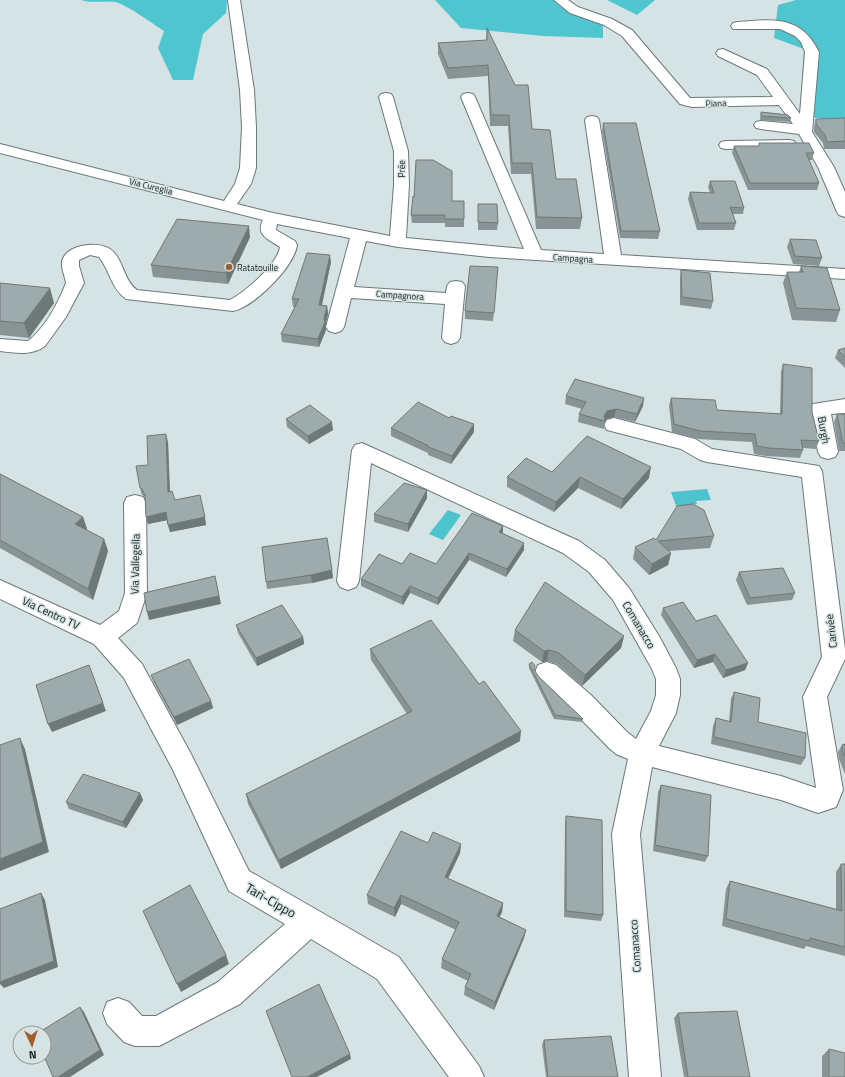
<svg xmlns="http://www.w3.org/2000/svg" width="845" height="1077" viewBox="0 0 845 1077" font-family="'Titillium Web',sans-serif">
  <rect width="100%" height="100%" fill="#d5e3e4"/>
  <g fill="#4fc5d0">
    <path d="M81 0H227L226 13 203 34 193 80H173L158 48 164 31C153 24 126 4 115 2 103 0 93 4 81 0Z"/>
    <path d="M435 0H560L603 22V38L543 36 461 28Z"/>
    <path d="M607 0H655L637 15Z"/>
    <path d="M796 0H845V121L800 116 804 49 774 38 778 5Z"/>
  </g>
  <g fill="#4dc3ce">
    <path d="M707 489 711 500 696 501 697 504 676 506 671 492Z"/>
    <path d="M448 510 461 515 443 540 429 534Z"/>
  </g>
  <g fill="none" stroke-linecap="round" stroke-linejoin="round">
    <defs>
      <g id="minor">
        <path d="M228 0H240L254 90 256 127V168L251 184 237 204 273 213 390 236 394 185V151L379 97 381 94 386 93 391 94 393 97 408 151 409 185 406 238 524 249 461 97 463 94 468 93 473 94 475 97 541 250 604 254 585 120 587 117 592 116 597 117 599 120 621 255 845 269V279L489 257 398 247 366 241 354 287 446 293 447 286 450 282 456 281 462 282 465 286 460 338 457 342 451 344 445 342 442 338 445 304 351 298 344 327 341 331 335 333 329 331 326 327 350 238 277 224 276 230 295 241 297 245C294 267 255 306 233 311L126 299C111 288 110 271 99 257L90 255 79 260V266L84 283 66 317 45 346C32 356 15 353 0 351V339L28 341C45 328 58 303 66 283 65 276 61 269 62 262 65 244 98 241 110 249 124 259 123 280 137 290L230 300C246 291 277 265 280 247 269 240 255 235 263 220L0 153V144L224 201 235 184 240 168 242 127 240 90Z"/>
        <path d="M554 0H568L578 7 612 19 632 30 690 98 773 97 757 75 718 56 716 53 718 50 723 49 767 69 800 114 805 52 801 42 795 36 780 29H733L731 26 733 23 737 22C773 19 801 15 819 52L812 132 834 167 845 192V217L839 215 837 212 818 167 799 134 761 129 756 128 754 125 756 122 761 121 793 124 779 105 692 107 680 104 622 36 604 25 570 13Z"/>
        <path d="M789 140 794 141 796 144 794 147 726 149 721 148 719 145 721 142 726 141Z"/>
        <path d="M845 399V413L831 414 838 452 835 457 828 459 821 457 818 452 810 409 813 404Z"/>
        <path d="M614 418 695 439 712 449 819 466 822 471 845 649V659L827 697 843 790 836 807 818 813 781 800 652 767 640 834 661 1077H629L612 834 628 759 616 754 609 748 573 711 538 679 535 672 538 665 547 662 556 665 591 695 627 732 636 739 651 711 656 695V679L652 669 613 600 589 572 563 553 371 463 359 581 356 587 348 590 340 587 337 581 352 450 355 445 362 443 579 541 605 560 629 588 659 636 676 668 680 679V695L676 713 659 746 781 776 816 788 803 697 822 657 802 477 707 462 700 460 681 449 607 430 604 425 607 420Z"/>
        <path d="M135 495 143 497 146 503 147 593 137 623 118 638 142 664 191 754 249 871 399 957 479 1066 484 1077H449L377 979 311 939 240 1004 159 1046H135L124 1042 107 1024 103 1013 107 1002 118 998 129 1002 142 1016H156L218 982 285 924 229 891 173 770 124 678 94 644 0 599V580L100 625 119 611 125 593 124 503 127 497Z"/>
      </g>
    </defs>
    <use href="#minor" stroke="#6b7879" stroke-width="2"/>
    <use href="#minor" fill="#fff" fill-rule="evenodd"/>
  </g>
  <g fill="#879394">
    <path d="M487 28 532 129 556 179 582 218 580 229H536L531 174H511L508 126H490L488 76 448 79 438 54V43L486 40Z"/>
    <path d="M761 112 791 118 790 122 760 120Z"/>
    <path d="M845 118V149H824L823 143 814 132V126L816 119Z"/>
    <path d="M603 123 660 231 658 239 620 238 602 131Z"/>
    <path d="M759 143 814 153 812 160H809L819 183 817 190H748L732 153 734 146H759Z"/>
    <path d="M710 181 744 208 743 214H733L736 223 734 230H697L688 199 690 192 710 193 708 187Z"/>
    <path d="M452 201H464V227H445V223H412L411 215Z"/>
    <path d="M478 204 498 223 497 230H478Z"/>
    <path d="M250 237 228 284 153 277 151 265Z"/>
    <path d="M790 239 822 258 819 266 793 264 787 247Z"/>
    <path d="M331 262 322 305 327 306 328 314 326 323V330L319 347 282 342 281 334 295 307H293L292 299Z"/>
    <path d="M801 266 840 310 836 322 792 320 783 283 787 272H799Z"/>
    <path d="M498 267 493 321 465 319V311Z"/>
    <path d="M681 270 713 301 711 309 680 305V278Z"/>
    <path d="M0 283 54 303 29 338 0 335Z"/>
    <path d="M845 348V368L835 358 838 350Z"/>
    <path d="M783 364 812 412 819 441 816 449 803 448V450L800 458 766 456 754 454 752 442 698 439 672 432 669 406 671 398 717 410 780 414 781 372Z"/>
    <path d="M566 396 643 406 635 422 614 417 606 419 604 429 578 422 579 414 582 409 565 404Z"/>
    <path d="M837 414H845V451H839L834 422Z"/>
    <path d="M449 418 474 424V432L451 464 428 455V453L391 436V428Z"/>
    <path d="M286 419 333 430 309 444 287 427Z"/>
    <path d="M168 442 170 491 175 500 200 495 206 525 170 532 167 520 148 524 146 517 145 498 144 496 142 495 140 488 148 465Z"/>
    <path d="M552 472 649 478 621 509 578 488 554 512 507 487V477Z"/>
    <path d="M0 474 83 517 87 529 86 530 104 539 108 551 93 600 0 548Z"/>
    <path d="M427 490V498L408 532 374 522V514Z"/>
    <path d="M503 534 524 550 506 577 469 560 438 605 410 593 403 605 361 586V579L402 564H436Z"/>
    <path d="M714 536 710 548 669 551 671 553 668 565 649 575 633 559 635 547 656 540Z"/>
    <path d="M327 538 333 578 312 583 267 589 266 582Z"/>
    <path d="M739 572 795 593 792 600 747 605 736 580Z"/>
    <path d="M663 608 696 621 748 663 745 670 723 678 713 662 694 668 661 615Z"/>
    <path d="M236 625 303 637 304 644 257 666 238 633Z"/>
    <path d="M515 630 624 636 621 648 582 686 557 664 547 661 542 662 513 641Z"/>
    <path d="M370 649 520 741 281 869 248 804 246 794 407 714 371 660Z"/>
    <path d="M529 664 538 676 583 719 582 722 554 719 529 668Z"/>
    <path d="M151 675 211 701 213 708 177 725 154 683Z"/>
    <path d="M734 692 758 722 805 758 801 765 711 744 713 726 716 718 729 721 731 699Z"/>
    <path d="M845 744V774L839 759 838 752 842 745Z"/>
    <path d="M661 785 708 856 705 862 653 851 658 792Z"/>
    <path d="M140 793 143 800 126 828 69 809 66 802Z"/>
    <path d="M566 816 603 915 601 921 564 917 565 823Z"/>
    <path d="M428 843 461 844 460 853 448 879 503 903 502 912 499 917 526 930 524 938 494 1010 464 995 465 987 468 981 441 968 442 959 456 930 401 904 395 917 368 904 367 895Z"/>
    <path d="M841 864H845V956L806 946 804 949 722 926 726 889 730 881 836 909V872Z"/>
    <path d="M678 1013 750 1077H684L674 1018Z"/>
    <path d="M544 1040 618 1077H546L542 1045Z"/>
    <path d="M829 1049 845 1077H822V1056Z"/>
  </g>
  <g fill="#6e7878">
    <path d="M249 226 250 237 228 284 226 273Z"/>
    <path d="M330 255 331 262 320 313 319 305Z"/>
    <path d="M50 288 54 303 29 338 24 323Z"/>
    <path d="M327 306 328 314 326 323V330L319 347 318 339Z"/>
    <path d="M644 398 643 406 635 422 637 414Z"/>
    <path d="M616 409 614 417 606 419 605 421 604 416 607 411Z"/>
    <path d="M332 422 333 430 309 444 308 436Z"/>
    <path d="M474 424V432L451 464 452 456Z"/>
    <path d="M166 434 168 442 170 499 168 492Z"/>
    <path d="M651 467 649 478 621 509 623 499Z"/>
    <path d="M580 477 578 488 554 512 556 502Z"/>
    <path d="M427 490V498L408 532V524Z"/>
    <path d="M166 512 168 520 148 524 146 517Z"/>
    <path d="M83 517 87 529 80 536 75 524Z"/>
    <path d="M205 517 206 525 170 532 168 525Z"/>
    <path d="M503 526V534L499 532Z"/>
    <path d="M104 539 108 551 93 600 88 589Z"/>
    <path d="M524 543V550L506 577 507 569Z"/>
    <path d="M469 553V560L438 605V598Z"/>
    <path d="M671 553 668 565 649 575 652 564Z"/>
    <path d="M332 570 333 578 312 583 311 575Z"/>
    <path d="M215 576 221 604 149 620 147 612Z"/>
    <path d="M410 586V593L403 605 402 597Z"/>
    <path d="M624 636 621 648 582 686 585 675Z"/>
    <path d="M303 637 304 644 257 666 256 658Z"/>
    <path d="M549 650 547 661 542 662 544 651Z"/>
    <path d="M715 654 713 662 694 668 697 660Z"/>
    <path d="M748 663 745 670 723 678 726 670Z"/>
    <path d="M89 665 106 711 52 732 48 724Z"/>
    <path d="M211 701 213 708 177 725 174 717Z"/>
    <path d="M521 731 520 741 281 869 279 860Z"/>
    <path d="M20 738 25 749 49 852 0 871V859Z"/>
    <path d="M140 793 143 800 126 828 123 822Z"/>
    <path d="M461 844 460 853 444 886 445 877Z"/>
    <path d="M41 893 45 900 58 967 4 988 0 984V982Z"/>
    <path d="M401 895V904L395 917 394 908Z"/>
    <path d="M503 903 502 912 496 925 497 916Z"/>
    <path d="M526 930 524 938 494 1010 495 1002Z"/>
    <path d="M226 955 229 964 181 992 177 984Z"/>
    <path d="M80 1007 84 1012 104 1055 70 1077H58Z"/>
    <path d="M350 1054 351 1059 317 1077H307Z"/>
  </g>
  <g fill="#9dabac" stroke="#6e7878">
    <path d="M487 28 515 85H528L532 129 550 130 556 179H576L582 218 537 217 532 163H512L509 115H491L488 65 448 68 438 43 487 40Z"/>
    <path d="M761 112 788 115 791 118 761 116Z"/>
    <path d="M845 118V141L827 142 825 135 816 124V119Z"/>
    <path d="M603 123H636L660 231H621Z"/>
    <path d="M759 143H809L814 153H806L819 183H750L734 146H759Z"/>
    <path d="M416 160H433L452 171V201H464V219H445V215H411L413 196 414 197Z"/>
    <path d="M710 181H735L744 208 730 207 736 223H699L690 192 714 193Z"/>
    <path d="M478 204H497L498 223 478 222Z"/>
    <path d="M177 219 249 226 226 273 151 265Z"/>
    <path d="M790 239 816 240 822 258 795 256Z"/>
    <path d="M307 253 330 255 319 305 327 306 324 319 325 322 318 339 281 334 299 299H292Z"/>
    <path d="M470 266 498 267 494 313 465 311Z"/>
    <path d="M801 266 827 268 840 310 796 308 787 272H803Z"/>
    <path d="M681 270 710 273 713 301 682 297Z"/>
    <path d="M0 283 50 288 24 323 0 321Z"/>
    <path d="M845 348V357L838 350Z"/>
    <path d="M783 364 812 368V412L819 441 801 440 803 450 768 448 757 446 755 434 700 431 674 424 671 398 715 400 717 410 782 414Z"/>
    <path d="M575 379 644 398 637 414 616 409 607 411 604 416 605 421 579 414 586 402 566 396Z"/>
    <path d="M418 402 449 418 451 416 474 424 452 456 428 447 429 446 391 428Z"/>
    <path d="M310 405 332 422 308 436 286 419Z"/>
    <path d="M837 414H845V443H843Z"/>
    <path d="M166 434 168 492 172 491 175 500 200 495 205 517 168 525 166 512 146 517 145 495 142 489 140 488 136 466 148 465 147 436Z"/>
    <path d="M587 436 651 467 623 499 580 477 556 502 507 477 526 458 552 472Z"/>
    <path d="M0 474 83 517 75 524 104 539 88 589 0 540Z"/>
    <path d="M404 483 427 490 408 524 374 514Z"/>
    <path d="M693 504 704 510 714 536 658 541 671 553 652 564 635 547 654 538 656 540 677 506Z"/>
    <path d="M472 513 503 526 499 532 524 543 507 569 469 553 438 598 410 586 402 597 361 579 379 554 402 564 410 553 436 564Z"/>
    <path d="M327 538 332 570 311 575 266 582 262 547Z"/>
    <path d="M783 568 795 593 750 598 739 572Z"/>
    <path d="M215 576 219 596 147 612 144 593Z"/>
    <path d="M545 582 624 636 585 675 559 653 549 650 544 651 515 630Z"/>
    <path d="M683 602 696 621 716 615 748 663 726 670 715 654 697 660 663 608Z"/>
    <path d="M282 605 303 637 256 658 236 625Z"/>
    <path d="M431 620 479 684 484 681 521 731 279 860 246 794 412 711 370 649Z"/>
    <path d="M189 659 211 701 174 717 151 675Z"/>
    <path d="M532 662 535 666 534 669 538 676 583 719 555 715 529 664Z"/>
    <path d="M89 665 103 703 48 724 36 685Z"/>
    <path d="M734 692 760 698 758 722 806 733 805 758 714 737 716 718 731 722Z"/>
    <path d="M20 738 43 842 0 859V745Z"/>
    <path d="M845 744V756L843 752 842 745Z"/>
    <path d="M83 774 140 793 123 822 66 802Z"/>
    <path d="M661 785 711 795 708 856 655 845Z"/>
    <path d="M566 816 602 820 603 915 566 911Z"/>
    <path d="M401 831 428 843 433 832 461 844 445 877 503 903 497 916 526 930 495 1002 465 987 471 974 442 959 459 922 401 895 394 908 367 895Z"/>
    <path d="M841 864H845V947L810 938 809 941 726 919 730 881 842 911Z"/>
    <path d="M190 885 226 955 177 984 143 911Z"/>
    <path d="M41 893 54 961 0 982V909Z"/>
    <path d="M319 984 350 1054 307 1077H292L266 1011Z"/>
    <path d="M80 1007 100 1050 58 1077H53L44 1056V1033H38Z"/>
    <path d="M737 1011 750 1077H688L678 1013Z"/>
    <path d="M611 1036 618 1077H548L544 1040Z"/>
    <path d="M829 1049 845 1053V1077H829Z"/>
  </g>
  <circle fill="#a15e2d" stroke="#d5e3e4" stroke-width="1.5" cx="229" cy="267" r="4"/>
  <g text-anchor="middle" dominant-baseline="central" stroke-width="3" stroke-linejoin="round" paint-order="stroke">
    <g font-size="9" fill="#202525" stroke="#d5e3e4">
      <text transform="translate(716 103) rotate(-2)">Piana</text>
      <text transform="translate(401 169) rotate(-90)">Prée</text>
      <text transform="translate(151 186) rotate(14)">Via Cureglia</text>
      <text transform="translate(573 258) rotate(4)">Campagna</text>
      <text transform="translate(400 295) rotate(4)">Campagnora</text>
    </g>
    <g font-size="9" fill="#202525" stroke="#d5e3e4" text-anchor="start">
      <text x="237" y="267">Ratatouille</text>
    </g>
    <g font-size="11" fill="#202525" stroke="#d5e3e4">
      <text transform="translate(824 430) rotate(80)">Burgh</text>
      <text transform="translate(135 564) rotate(-89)">Via Vallegella</text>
      <text transform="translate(51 613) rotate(25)">Via Centro TV</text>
      <text transform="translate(639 625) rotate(59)">Comanacco</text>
      <text transform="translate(831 631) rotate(-97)">Carivée</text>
      <text transform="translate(635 946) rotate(-94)">Comanacco</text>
    </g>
    <g font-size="13" fill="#202525" stroke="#d5e3e4">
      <text transform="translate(271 900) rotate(30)">Tarì-Cippo</text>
    </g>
  </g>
  <g transform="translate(32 1045) rotate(176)"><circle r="19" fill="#d5e3e4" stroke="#8d9798"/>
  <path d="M0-3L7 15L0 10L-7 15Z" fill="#a15e2d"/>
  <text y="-6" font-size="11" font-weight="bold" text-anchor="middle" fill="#202525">N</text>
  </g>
</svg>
